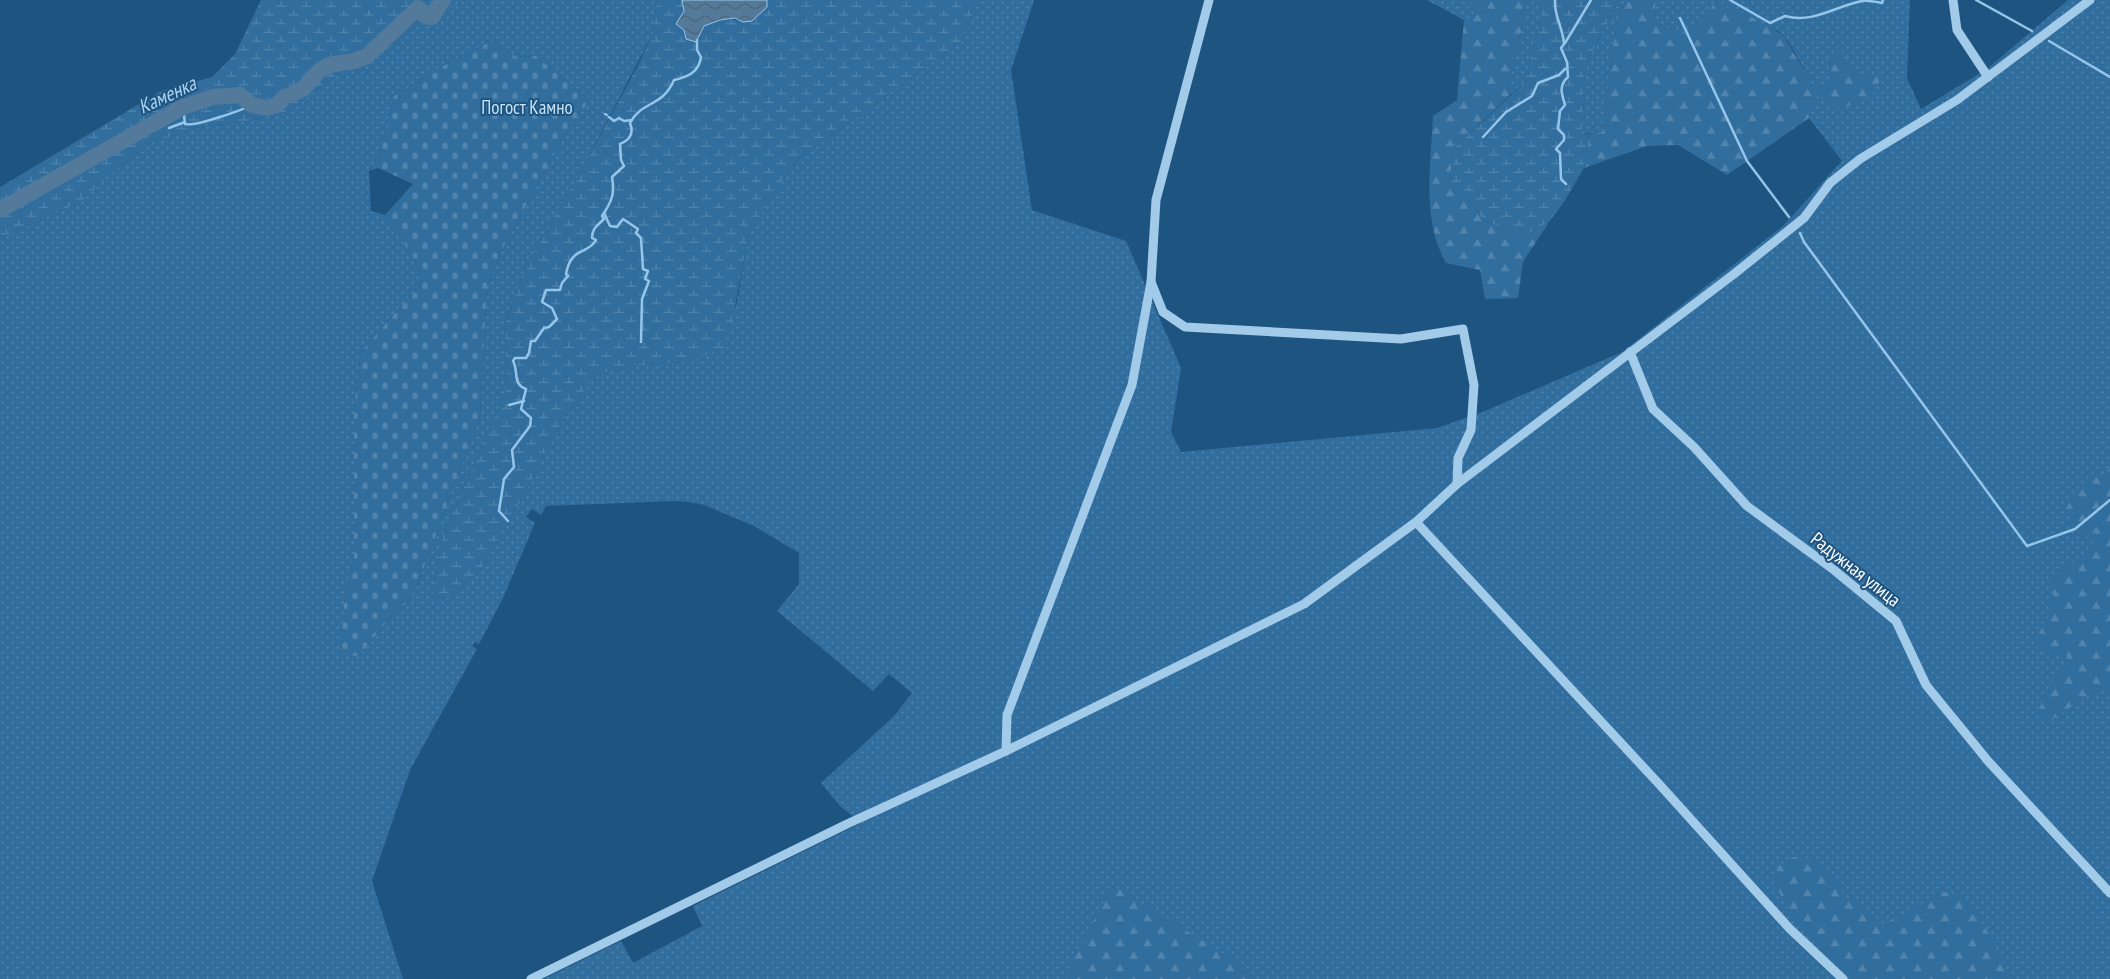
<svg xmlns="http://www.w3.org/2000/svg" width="2110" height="979" viewBox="0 0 2110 979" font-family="'PT Sans Narrow',sans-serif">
  <defs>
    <pattern id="grass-dots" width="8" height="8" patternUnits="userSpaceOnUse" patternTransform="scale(1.25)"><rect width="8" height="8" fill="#316e9e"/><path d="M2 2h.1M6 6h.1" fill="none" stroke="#5084ad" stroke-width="1.8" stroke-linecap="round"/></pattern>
    <pattern id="forest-firs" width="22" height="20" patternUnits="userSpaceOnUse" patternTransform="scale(1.25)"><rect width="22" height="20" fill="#316e9e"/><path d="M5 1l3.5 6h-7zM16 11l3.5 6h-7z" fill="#5084ad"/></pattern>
    <pattern id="wetland-marsh" width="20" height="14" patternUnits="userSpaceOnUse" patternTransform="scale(1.25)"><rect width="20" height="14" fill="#316e9e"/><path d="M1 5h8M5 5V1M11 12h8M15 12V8" fill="none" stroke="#5084ad"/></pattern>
    <pattern id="cemetery-stones" width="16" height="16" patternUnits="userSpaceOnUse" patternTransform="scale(1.25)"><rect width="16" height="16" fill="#316e9e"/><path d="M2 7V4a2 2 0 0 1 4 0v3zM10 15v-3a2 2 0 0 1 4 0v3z" fill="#5084ad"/></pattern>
    <pattern id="water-waves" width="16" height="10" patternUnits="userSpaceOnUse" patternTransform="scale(1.25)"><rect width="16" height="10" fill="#537a9a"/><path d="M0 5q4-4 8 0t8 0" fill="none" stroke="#506373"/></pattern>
  </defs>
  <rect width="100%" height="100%" fill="#1e5480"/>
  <g fill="url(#grass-dots)" fill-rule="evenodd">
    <path d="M465 0H657L653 33 583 168 527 264 505 323 507 389 443 534 432 598 451 597 481 569 525 493 555 433 596 374 643 365 685 362 736 306 749 232 795 162 963 40 977 0H1034L1011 70 1032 210 1126 241 1181 368 1171 432 1181 452 1437 428 1485 411 1622 352 1783 226 1842 161 1809 118 1819 91 1865 73H1854L1829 59 1831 80 1824 86 1814 87C1807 76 1790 41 1782 34 1762 18 1703 24 1681 34L1654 22 1656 0H1910L1907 78 1921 109 1987 69 2068 0H2110V979H543L621 941 633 963 702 926 693 906 861 823 840 806 821 783 894 716 912 693 889 674 873 691 777 611 799 584V553L754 526 704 505 690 502 674 501 546 506 541 515 532 509 526 517 535 523 503 598 479 644 475 642 472 646 477 649 410 770 372 881 403 979H0V238L81 202 117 168 152 142 200 127 247 121 287 112 336 75 368 63 406 33ZM490 42 517 57 536 56 588 98 585 107 570 125 503 248 487 285 480 415 413 597 392 615 359 656 344 604 354 556V408L361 352 422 282 412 254 392 228 385 215 371 211 369 171 380 153 394 96 448 63Z"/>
    <path d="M1427 0H1461L1477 15 1464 20Z"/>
    <path d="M1523 0H1540L1541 19 1524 83 1511 94 1508 90 1525 13Z"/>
    <path d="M1619 0H1630L1623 5 1614 39 1602 132 1582 134 1583 87 1587 62Z"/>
  </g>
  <g fill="url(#forest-firs)">
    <path d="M1461 0H1523L1525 13 1508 90 1511 94 1453 149 1450 182 1465 195 1483 220 1523 236 1549 222 1523 262 1518 298 1485 299 1480 270 1446 263C1421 219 1431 164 1433 116L1457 100 1464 20 1477 15Z"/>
    <path d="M1630 0H1656L1654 22 1681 34 1697 27 1713 5 1737 9 1783 35 1814 87 1824 86 1831 80 1829 59 1839 46 1854 73H1865L1880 79C1873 101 1856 105 1835 108L1819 92 1809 118 1727 175 1678 145 1647 146 1584 168 1589 134 1602 132 1614 39 1623 5Z"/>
    <path d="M2110 469V688L2090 694 2050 721 2042 717 2039 709 2051 684 2065 667 2067 656 2047 657 2038 652C2036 627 2041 636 2048 617 2051 609 2047 607 2054 598L2051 581 2056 574 2079 559 2097 539 2095 532 2089 538C2075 534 2071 523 2065 510 2075 493 2093 479 2110 469Z"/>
    <path d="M1793 857 1819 859 1845 897 1870 911 1883 924 1945 892C1974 894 2001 954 2009 979H1853C1817 952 1797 922 1774 884L1778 866Z"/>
    <path d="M1112 885 1231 958 1254 979H1067L1069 969Z"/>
  </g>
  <g fill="url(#wetland-marsh)">
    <path d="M261 0H465L406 33 368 63 336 75 287 112 247 121 200 127 152 142 117 168 81 202 0 238V187L161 91 212 77 235 54Z"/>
    <path d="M657 0H682C687 23 675 22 696 42L704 26C718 21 729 16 743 22L767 7V0H977L963 40 795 162 749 232 727 348 685 362 643 365 596 374 555 433 525 493 481 569 451 597 432 598 443 534 507 389 505 324 527 264 583 168 638 65 653 33Z"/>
    <path d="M1540 0H1619L1587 62 1583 87 1582 134H1589L1584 168 1564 202 1549 222 1523 236 1483 220 1465 195 1450 183 1453 149 1524 83 1541 19Z"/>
  </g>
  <path fill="url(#cemetery-stones)" d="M490 42 517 57 536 56 588 98 585 107 570 125 503 248 487 285 480 415 413 597 392 615 359 656 340 654 344 604 354 556V408L361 352 422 282 412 254 392 228 385 215 413 184 378 168 369 171 380 153 394 96 448 63Z"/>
  <path fill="url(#water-waves)" stroke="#95c6ea" d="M682 0H767V7L752 21 743 22 735 18 720 20 704 26 696 42 686 39 684 30 676 24 684 11Z"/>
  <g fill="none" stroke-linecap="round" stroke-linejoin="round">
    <g stroke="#95c6ea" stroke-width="2.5">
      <path d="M1555 0C1554 17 1563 27 1564 44L1561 48 1567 62 1568 77C1558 86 1562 94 1565 105L1560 111 1558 129 1564 135V140L1556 149 1560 153 1561 179 1566 184"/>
      <path d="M1730 0 1770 23 1785 16C1813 24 1835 6 1862 1 1868 0 1876 2 1882 3L1883 0"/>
      <path d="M1976 0 2032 31"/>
      <path d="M1680 18 1747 161 1789 217"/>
      <path d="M2049 41 2110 77"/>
      <path d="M1565 43 1591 0"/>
      <path d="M183 107 185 124C195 127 242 110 252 105"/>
      <path d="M605 114 607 115"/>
      <path d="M609 117 614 121 619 118 624 121 632 120"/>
      <path d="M169 128 185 122"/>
      <path d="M1483 137 1506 112 1532 96 1538 83 1559 75 1565 69"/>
      <path d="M604 213 610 226 617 227 623 219 638 229 636 233 641 238 643 269 648 271 645 279 649 281 642 299 641 342"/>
      <path d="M1800 233 1804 242 2027 546 2075 529 2110 500"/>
      <path d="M509 405 524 401"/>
      <path d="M508 521 499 511 504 479 514 467 512 450 530 426 531 418 521 409 526 389C512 384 519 372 513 361L515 358H526L529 353 531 341H535L544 328 549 327 557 319 552 308 542 302 546 290H560L562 283 568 276 566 274C571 246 588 255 596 240L592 238C592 228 598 225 604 219L602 216C612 201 615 194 612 177L624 166 621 160 620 144C630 140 634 133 630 123 642 100 662 108 674 80 688 77 699 72 701 57L697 50V40"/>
    </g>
    <path stroke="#537a9a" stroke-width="16" d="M0 210 183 107 213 97 240 95 252 105 268 108 277 105 285 97 303 89 320 70 329 65 354 61 367 56 418 8 425 16 432 17 443 0"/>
    <g stroke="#a2cae9" stroke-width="9">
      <path d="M1953 0 1957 30 1988 77"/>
      <path d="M1151 282 1163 312 1185 327 1401 339 1463 329 1474 385 1471 430 1458 458 1457 484"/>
      <path d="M1630 352 1653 409 1694 447 1747 506 1834 570 1896 621 1926 685 1988 761 2110 893"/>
      <path d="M1416 522 1659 784 1789 928 1843 979"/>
      <path d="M1006 751 1007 715 1132 385 1151 282 1156 200 1209 0"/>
      <path d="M531 979 847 824 1006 751 1304 604 1416 522 1457 484 1734 274 1804 218 1830 183 1860 159 1957 100 2090 0"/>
    </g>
  </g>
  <g text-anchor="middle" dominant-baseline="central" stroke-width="4" stroke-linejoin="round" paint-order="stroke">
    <g font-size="19" fill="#c6e2f7" stroke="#1e5480">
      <text x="527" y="107">Погост Камно</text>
    </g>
    <g font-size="19" fill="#fff" stroke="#1e5480">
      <text transform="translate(1856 569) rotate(38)">Радужная улица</text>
    </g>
    <g font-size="20" font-style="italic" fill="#add3f0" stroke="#1e5480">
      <text transform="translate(167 95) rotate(-25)">Каменка</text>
    </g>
  </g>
</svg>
